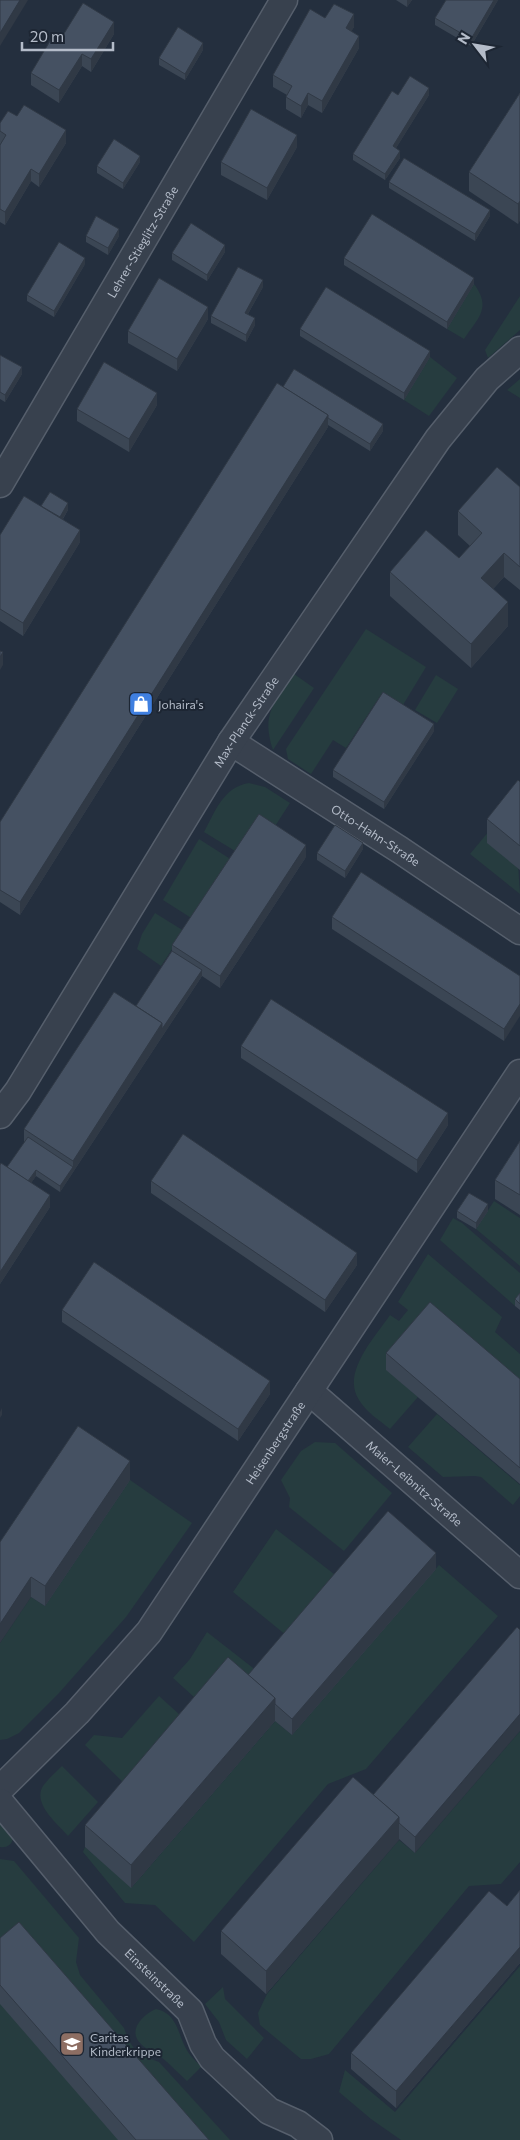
<svg xmlns="http://www.w3.org/2000/svg" width="520" height="2140" viewBox="0 0 520 2140" font-family="Commissioner,sans-serif">
  <rect width="100%" height="100%" fill="#242f3e"/>
  <g fill="#263c3f">
    <path d="M474 284C492 308 478 318 464 339L447 329Z"/>
    <path d="M520 296V330L488 358 485 350Z"/>
    <path d="M430 357 457 378 429 416 404 400Z"/>
    <path d="M520 379V398L507 390Z"/>
    <path d="M366 629 426 667 403 705 382 693 346 748 333 740 311 774 288 759 286 749Z"/>
    <path d="M294 674 314 688 273 750C261 713 274 704 294 674Z"/>
    <path d="M436 675 458 689 437 723 415 710Z"/>
    <path d="M249 783 265 787 290 803 270 834 240 854 204 832C215 812 223 787 249 783Z"/>
    <path d="M514 801 520 894 470 854Z"/>
    <path d="M199 839 235 862 196 921 163 900Z"/>
    <path d="M155 913 184 931 161 966 137 949 142 934Z"/>
    <path d="M494 1201 520 1218V1266L476 1229Z"/>
    <path d="M453 1218 462 1223 520 1273V1300L515 1306 440 1240Z"/>
    <path d="M428 1254 502 1317 495 1332 520 1354V1396L387 1369 418 1397 390 1429C379 1420 366 1412 359 1400 341 1373 375 1337 390 1315L399 1321 408 1310 398 1302Z"/>
    <path d="M437 1414 520 1485V1496L513 1505 481 1477 475 1476 443 1477 408 1447Z"/>
    <path d="M315 1442 335 1443 392 1493 344 1551 289 1507 290 1498 281 1480 301 1451Z"/>
    <path d="M130 1480 192 1523 126 1617 59 1693 19 1733 7 1739 0 1740V1643L31 1597 45 1606Z"/>
    <path d="M276 1529 343 1581 292 1640 233 1592Z"/>
    <path d="M439 1565 498 1616 366 1769 328 1784 194 1942 155 1905 125 1903 83 1852 85 1847 132 1887 275 1721 292 1735Z"/>
    <path d="M207 1632 262 1675 205 1707 173 1678 190 1659Z"/>
    <path d="M159 1696 190 1724 132 1791 85 1745 94 1735 122 1738Z"/>
    <path d="M520 1731V1862L501 1884 469 1886 329 2054 311 2059H301L260 2025 258 2013 267 1994 399 1840 415 1853Z"/>
    <path d="M62 1766 98 1802 68 1836C58 1824 32 1804 43 1786 48 1779 56 1772 62 1766Z"/>
    <path d="M0 1819 13 1839C11 1845 7 1848 0 1847Z"/>
    <path d="M0 1859 14 1861 79 1938 76 1962 80 1975 124 2028 129 2041 138 2054 159 2062 230 2140H0Z"/>
    <path d="M520 1966V2140H401L371 2119 339 2092 345 2070 395 2112Z"/>
    <path d="M223 1987 225 1999 264 2038 247 2059 226 2040 219 2022 205 2004Z"/>
    <path d="M156 2009C179 2014 177 2035 188 2052 191 2057 197 2062 201 2067L187 2081C178 2073 170 2064 161 2057 155 2052 146 2050 141 2044 127 2031 142 2015 156 2009Z"/>
  </g>
  <g fill="none" stroke-linecap="round" stroke-linejoin="round">
    <defs>
      <g id="street">
        <path id="s1" d="M0 484 284 0"/>
        <path id="s2" d="M231 742 400 850 520 931"/>
        <path id="s3" d="M0 1115 18 1091 231 742 438 439 487 379 520 350"/>
        <path id="s4" d="M309 1391 520 1575"/>
        <path id="s5" d="M0 1789 77 1713 149 1632 520 1073"/>
        <path id="s6" d="M0 1802 108 1932 190 2011 203 2044 212 2058 269 2111 298 2124 319 2140"/>
      </g>
    </defs>
    <use href="#street" stroke="#565f6c" stroke-width="29"/>
    <use href="#street" stroke="#38414e" stroke-width="26"/>
  </g>
  <g fill="#3b4654">
    <path d="M396 0H412L407 7Z"/>
    <path d="M498 0 471 46 435 25V18Z"/>
    <path d="M325 18 354 27 351 31 359 48 322 113 308 105 301 118 286 109V97L287 95 273 87V75Z"/>
    <path d="M114 34 91 72 82 66 59 103 31 85V73L60 40Z"/>
    <path d="M203 50 185 80 159 65V58Z"/>
    <path d="M520 93V220L518 224 469 191V172Z"/>
    <path d="M398 95H429L396 148 400 158 385 180 353 160V154Z"/>
    <path d="M17 116 66 143 39 187 31 181 5 225 0 222V145L1 144H0V123Z"/>
    <path d="M297 147 267 200 221 175V162Z"/>
    <path d="M140 162 123 189 97 173V166Z"/>
    <path d="M389 182 490 216 475 241 389 188Z"/>
    <path d="M86 236H119L108 255 86 242Z"/>
    <path d="M225 252 207 281 172 260V253Z"/>
    <path d="M344 258 474 284 447 329 344 265Z"/>
    <path d="M85 264 54 317 27 301V295Z"/>
    <path d="M263 287 248 314 255 325 246 342 211 323V316Z"/>
    <path d="M208 319 177 371 128 343V331Z"/>
    <path d="M300 329 430 357 404 400 300 336Z"/>
    <path d="M0 355 22 374 5 402 0 399Z"/>
    <path d="M283 387 383 431 370 451 328 425V427L20 915 0 902V822Z"/>
    <path d="M157 405 129 452 77 421V409Z"/>
    <path d="M520 487V590L504 577 493 589 508 626 471 668 390 596V572L459 558 470 546 458 535V511Z"/>
    <path d="M41 506 68 510 63 519 80 542 23 636 0 621V535Z"/>
    <path d="M434 731 384 809 333 777V770Z"/>
    <path d="M520 782V870L487 843V819Z"/>
    <path d="M363 849 345 878 317 860V853Z"/>
    <path d="M306 857 220 988 202 976 60 1192 36 1176 31 1183 50 1207 0 1284V1165L7 1167 25 1142 24 1141V1129L136 1006 172 951V945Z"/>
    <path d="M332 917 520 976 504 1041 332 929Z"/>
    <path d="M241 1046 448 1125 417 1173 241 1058Z"/>
    <path d="M520 1141V1215L495 1199V1180Z"/>
    <path d="M151 1181 357 1265 325 1312 151 1193Z"/>
    <path d="M457 1211H488L476 1229 457 1218Z"/>
    <path d="M520 1293V1310L515 1306V1299Z"/>
    <path d="M62 1310 270 1394 238 1441 62 1322Z"/>
    <path d="M386 1353 520 1379V1484L386 1370Z"/>
    <path d="M130 1480 45 1606 31 1597 0 1542Z"/>
    <path d="M436 1569 292 1735 275 1721 131 1888 85 1847V1825L248 1675Z"/>
    <path d="M517 1627 415 1853 399 1839 266 1994 221 1954V1931L373 1795Z"/>
    <path d="M520 1890V1963L396 2108 351 2069V2053L507 1906Z"/>
    <path d="M0 1938 209 2140H118L0 2004Z"/>
  </g>
  <g fill="#303945">
    <path d="M20 0H28L0 46V33Z"/>
    <path d="M407 0H412L407 7Z"/>
    <path d="M494 0H498L471 46V39Z"/>
    <path d="M354 14V27L346 41V28Z"/>
    <path d="M114 22V34L91 72V59Z"/>
    <path d="M359 36V48L322 113V101Z"/>
    <path d="M203 43V50L185 80V74Z"/>
    <path d="M82 54V66L59 103V90Z"/>
    <path d="M429 88V95L393 153V146Z"/>
    <path d="M308 93V105L301 118V106Z"/>
    <path d="M66 130V143L39 187V174Z"/>
    <path d="M297 135V147L267 200V188Z"/>
    <path d="M400 151V158L385 180V174Z"/>
    <path d="M140 156V162L123 189V183Z"/>
    <path d="M31 169V181L5 225V212Z"/>
    <path d="M520 201V220L518 224V204Z"/>
    <path d="M490 210V216L475 241V234Z"/>
    <path d="M119 229V236L108 255V248Z"/>
    <path d="M225 245V252L207 281V275Z"/>
    <path d="M85 258V264L54 317V311Z"/>
    <path d="M474 278V284L447 329V322Z"/>
    <path d="M263 280V287L245 319V313Z"/>
    <path d="M208 307V319L177 371V359Z"/>
    <path d="M255 318V325L246 342V335Z"/>
    <path d="M430 351V357L404 400V393Z"/>
    <path d="M22 367V374L5 402V395Z"/>
    <path d="M157 393V405L129 452V439Z"/>
    <path d="M328 415V427L20 915V902Z"/>
    <path d="M383 424V431L370 451V444Z"/>
    <path d="M68 503V510L57 528V522Z"/>
    <path d="M80 530V542L23 636V623Z"/>
    <path d="M504 553V577L481 602V578Z"/>
    <path d="M508 602V626L471 668V644Z"/>
    <path d="M3 652V665L0 670V657Z"/>
    <path d="M434 724V731L384 809V802Z"/>
    <path d="M363 843V849L345 878V871Z"/>
    <path d="M306 845V857L220 988V976Z"/>
    <path d="M202 970V976L60 1192V1186L73 1167V1161L162 1023Z"/>
    <path d="M520 1004V1016L504 1041V1029Z"/>
    <path d="M448 1113V1125L417 1173V1160Z"/>
    <path d="M36 1170V1176L26 1191V1185Z"/>
    <path d="M50 1195V1207L0 1284V1272Z"/>
    <path d="M488 1204V1211L476 1229V1223Z"/>
    <path d="M357 1253V1265L325 1312V1300Z"/>
    <path d="M270 1381V1394L238 1441V1429Z"/>
    <path d="M2 1408V1415L0 1418V1412Z"/>
    <path d="M130 1461V1480L45 1606V1586Z"/>
    <path d="M436 1553V1569L292 1735V1719Z"/>
    <path d="M31 1577V1597L0 1643V1624Z"/>
    <path d="M275 1698V1721L131 1888V1865Z"/>
    <path d="M520 1714V1731L415 1853V1837Z"/>
    <path d="M399 1817V1840L266 1994V1971Z"/>
    <path d="M520 1947V1963L396 2108V2091Z"/>
  </g>
  <g fill="#455162" stroke="#303945">
    <path d="M0 0H20L0 33Z"/>
    <path d="M446 0H494L471 39 435 18Z"/>
    <path d="M83 3 114 22 91 59 82 54 59 90 31 73 53 36 60 40Z"/>
    <path d="M334 4 354 14 346 28 359 36 322 101 308 93 301 106 286 97 292 86 273 75 310 9 325 18Z"/>
    <path d="M178 27 203 43 185 74 159 58Z"/>
    <path d="M410 76 429 88 393 146 400 151 385 174 353 154 392 91 398 95Z"/>
    <path d="M520 93V201L518 204 469 172Z"/>
    <path d="M24 105 66 130 39 174 31 169 5 212 0 209V145L6 135 0 131V123L8 111 17 116Z"/>
    <path d="M251 109 297 135 267 188 221 162Z"/>
    <path d="M114 139 140 156 123 183 97 166Z"/>
    <path d="M404 158 490 210 475 234 389 182Z"/>
    <path d="M372 214 474 278 447 322 344 258Z"/>
    <path d="M96 216 119 229 108 248 86 236Z"/>
    <path d="M191 223 225 245 207 275 172 253Z"/>
    <path d="M59 242 85 258 54 311 27 295Z"/>
    <path d="M238 267 263 280 245 313 255 318 246 335 211 316Z"/>
    <path d="M159 278 208 307 177 359 128 331Z"/>
    <path d="M326 287 430 351 404 393 300 329Z"/>
    <path d="M0 355 22 367 5 395 0 392Z"/>
    <path d="M104 362 157 393 129 439 77 409Z"/>
    <path d="M294 369 383 424 370 444 328 418V415L283 387Z"/>
    <path d="M277 383 328 415 20 902 0 890V822Z"/>
    <path d="M497 467 520 487V567L504 553 481 578 508 602 471 644 390 572 426 530 459 558 482 533 458 511Z"/>
    <path d="M50 492 68 503 60 517 41 506Z"/>
    <path d="M24 496 80 530 23 623 0 609V535Z"/>
    <path d="M0 651 3 652 0 657Z"/>
    <path d="M383 692 434 724 384 802 333 770Z"/>
    <path d="M518 780 520 782V846L487 819Z"/>
    <path d="M259 814 306 845 220 976 172 945Z"/>
    <path d="M335 825 363 843 345 871 317 853Z"/>
    <path d="M361 872 520 976V1004L504 1029 332 917Z"/>
    <path d="M172 951 202 970 162 1029V1023L136 1006Z"/>
    <path d="M114 992 162 1023 73 1161 24 1129Z"/>
    <path d="M271 999 448 1113 417 1160 241 1046Z"/>
    <path d="M183 1134 357 1253 325 1300 151 1181Z"/>
    <path d="M28 1137 73 1167 60 1186 36 1170 28 1181 7 1167Z"/>
    <path d="M520 1141V1195L495 1180Z"/>
    <path d="M1 1163 50 1195 0 1272V1165Z"/>
    <path d="M469 1193 488 1204 476 1223 457 1211Z"/>
    <path d="M94 1262 270 1381 238 1429 62 1310Z"/>
    <path d="M520 1293V1304L515 1299Z"/>
    <path d="M430 1302 520 1379V1468L386 1353Z"/>
    <path d="M78 1426 130 1461 45 1586 31 1577 0 1624V1542Z"/>
    <path d="M388 1511 436 1553 292 1719 275 1704V1698L248 1675Z"/>
    <path d="M517 1627 520 1630V1714L415 1837 399 1823V1817L373 1795Z"/>
    <path d="M228 1657 275 1698 131 1865 85 1825Z"/>
    <path d="M353 1777 399 1817 266 1971 221 1931Z"/>
    <path d="M520 1890V1947L396 2091 351 2053 489 1891 507 1906Z"/>
    <path d="M19 1922 209 2140H136L0 1985V1938Z"/>
  </g>
  <defs>
    <symbol id="shop-square" viewBox="-11 -11 22 22"><rect x="-9" y="-9" width="18" height="18" rx="4" fill="#3f7fe0" stroke="#1d2633"/><path d="M-5-2.5h2.3a2.7 3.5 0 0 1 5.4 0H5L5.5 6h-11ZM-1.5-2.5h3a1.5 2.3 0 0 0-3 0Z" fill="#fff"/></symbol>
    <symbol id="school-square" viewBox="-11 -11 22 22"><rect x="-9" y="-9" width="18" height="18" rx="4" fill="#8d6e63" stroke="#1d2633"/><path d="M0-5L7-2L0 1L-7-2ZM-4 1L0 2.5L4 1V4Q0 6-4 4Z" fill="#fff"/></symbol>
  </defs>
  <g fill-rule="evenodd">
    <use href="#shop-square" x="127" y="690" width="28" height="28"/>
    <use href="#school-square" x="58" y="2030" width="28" height="28"/>
  </g>
  <g text-anchor="middle" dominant-baseline="central" stroke-width="4" stroke-linejoin="round" paint-order="stroke">
    <g font-size="12" fill="#b4bcc9" stroke="#1d2633">
      <text stroke="none"><textPath href="#s1" startOffset="281">Lehrer-Stieglitz-Straße</textPath></text>
      <text stroke="none"><textPath href="#s3" startOffset="464">Max-Planck-Straße</textPath></text>
      <text stroke="none"><textPath href="#s2" startOffset="172">Otto-Hahn-Straße</textPath></text>
      <text stroke="none"><textPath href="#s5" startOffset="444">Heisenbergstraße</textPath></text>
      <text stroke="none"><textPath href="#s4" startOffset="140">Maier-Leibnitz-Straße</textPath></text>
      <text stroke="none"><textPath href="#s6" startOffset="235">Einsteinstraße</textPath></text>
    </g>
    <g font-size="12" fill="#b4bcc9" stroke="#1d2633" text-anchor="start">
      <text x="158" y="704">Johaira's</text>
      <text x="90" y="2037">Caritas<tspan x="90" dy="14">Kinderkrippe</tspan></text>
    </g>
  </g>
  <g transform="translate(475 45) rotate(301)" stroke="#1d2633" stroke-width="4" paint-order="stroke">
  <path d="M0-4L9 19L0 12L-9 19Z" fill="#b4bcc9"/>
  <text y="-8" font-size="14" font-weight="bold" text-anchor="middle" fill="#b4bcc9">N</text>
  </g>
  <path d="M22 42v8h91v-8" fill="none" stroke="#b4bcc9" stroke-width="2.5"/>
  <text x="30" y="42" font-size="15" fill="#b4bcc9" stroke="#1d2633" stroke-width="4" paint-order="stroke">20 m</text>
</svg>
